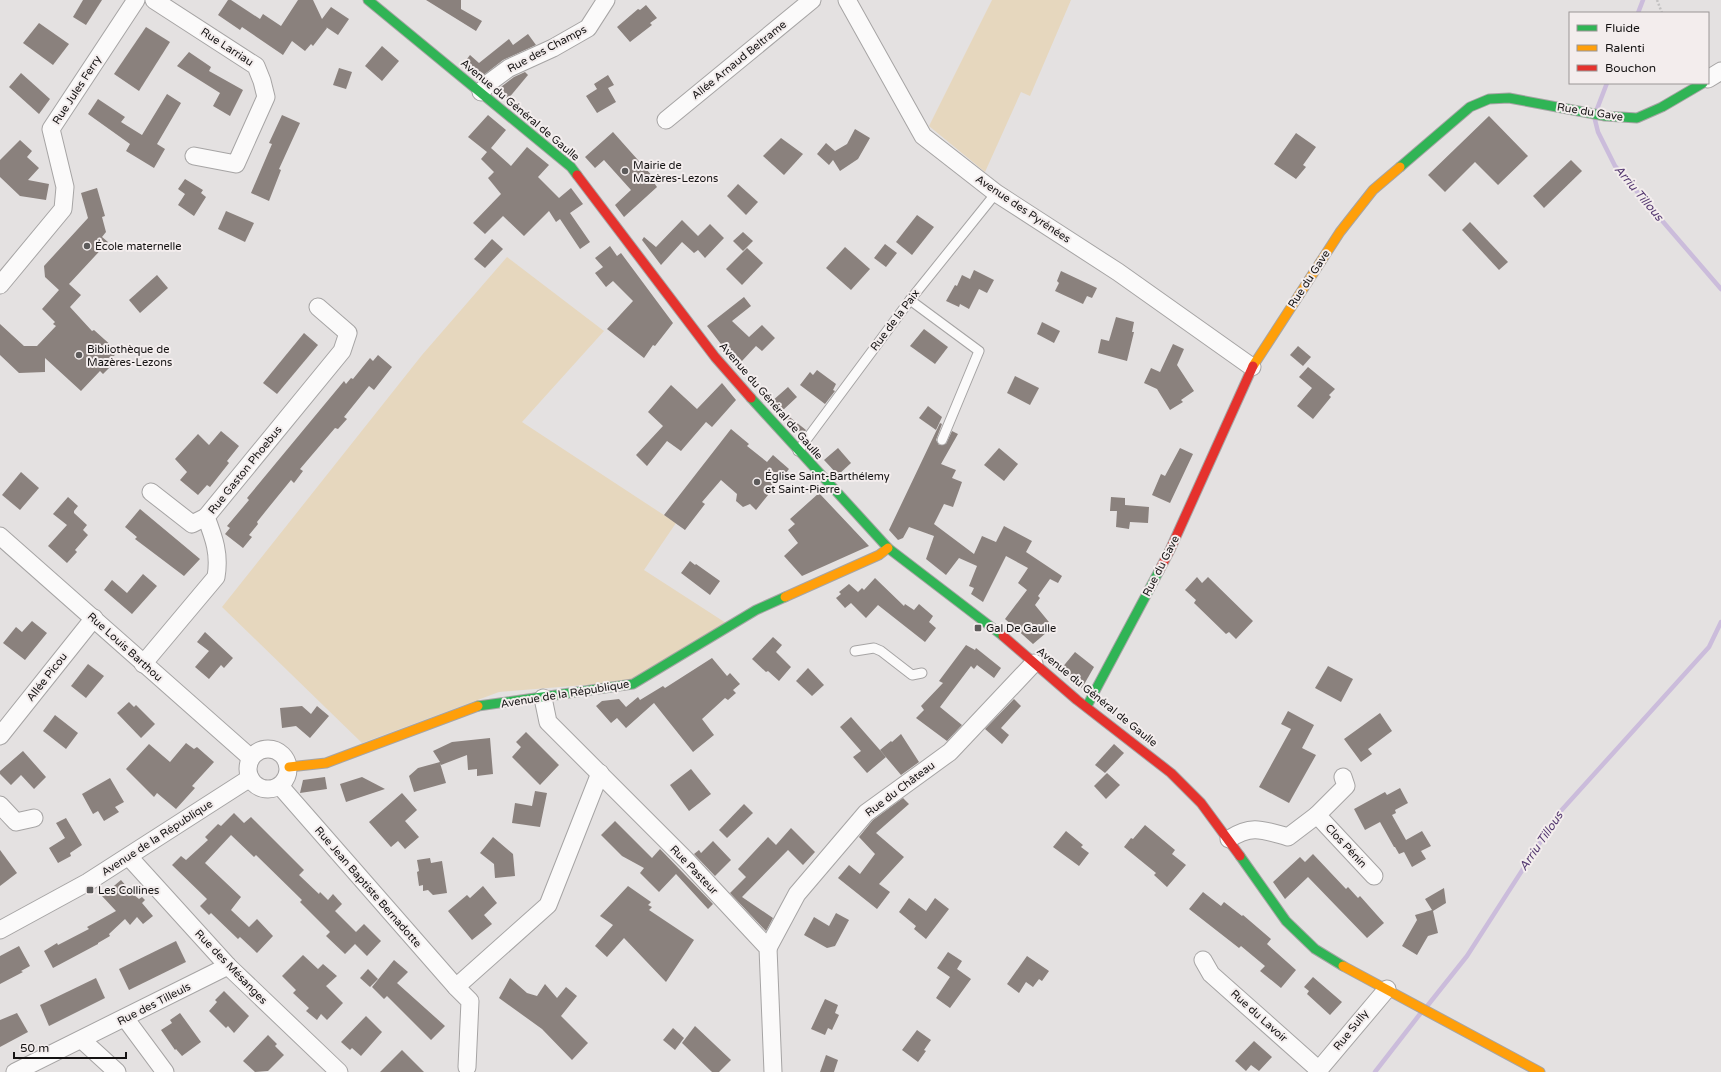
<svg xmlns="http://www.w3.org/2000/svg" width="1721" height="1072" viewBox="0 0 1721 1072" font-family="'Varela Round',sans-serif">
  <rect width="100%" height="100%" fill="#e4e1e1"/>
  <g fill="#e6d7be">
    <path d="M992 0H1071L1030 96 1021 92 985 172 929 126Z"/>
    <path d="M507 257 604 331 522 422 676 523 644 570 726 623 633 681 499 692 362 743 222 607 422 355Z"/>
  </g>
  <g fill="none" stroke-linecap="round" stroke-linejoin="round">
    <g stroke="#cbbcdb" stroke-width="4.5">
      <path d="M1638 13 1643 0"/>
      <path d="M1597 109 1607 83"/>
      <path d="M1595 120 1598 132 1615 166 1721 289"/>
      <path d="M1428 1005 1467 956 1559 813 1709 647 1721 622"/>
      <path d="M1375 1072 1420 1014"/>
    </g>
  </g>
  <g fill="#8a817d">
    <path d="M83 0H102L86 25 73 17Z"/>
    <path d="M228 0H231L260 19 263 14 281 26 298 0H313L322 19 331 7 349 19 338 35 326 27 327 28 313 46 311 44 305 51 292 41 283 55 242 27 240 30 218 15Z"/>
    <path d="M426 0H461V9L482 21 476 31Z"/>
    <path d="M646 5 657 18 650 23 652 25 630 42 617 27 638 9 640 10Z"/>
    <path d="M39 23 69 44 53 65 23 43Z"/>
    <path d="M146 27 170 42 139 91 114 74Z"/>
    <path d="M528 34 536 45 503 60 481 77 464 63 470 55 479 63 509 39 513 45Z"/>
    <path d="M382 46 399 61 382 81 365 66Z"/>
    <path d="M189 52 211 67 209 71 243 90 230 116 213 106 220 93 177 66Z"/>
    <path d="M339 68 352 72 346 89 333 85Z"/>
    <path d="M525 72 528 75 508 99 497 90 514 77Z"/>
    <path d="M21 73 50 99 39 114 9 87Z"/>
    <path d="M608 75 614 85 608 88 616 102 597 113 586 96 597 89 594 84Z"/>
    <path d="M167 94 181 103 157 144 165 149 154 168 126 151 130 144 88 114 98 99 125 117 121 122 142 135Z"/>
    <path d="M282 115 300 123 279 169 281 170 269 201 251 193 272 144 269 143Z"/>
    <path d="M488 115 506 130 491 148 511 166 527 147 549 165 538 177 559 198 571 188 583 204 570 213 590 242 580 249 560 219 556 222 549 211 524 236 503 216 485 234 473 223 501 194 488 178 494 172 481 159 487 152 468 137Z"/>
    <path d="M1489 116 1528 156 1498 185 1475 162 1445 192 1428 175Z"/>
    <path d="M855 129 870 138 858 159 840 171 833 160 829 165 817 154 826 143 835 151 847 144Z"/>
    <path d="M613 132 654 178 652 180 657 187 624 217 615 205 631 190 604 160 595 168 585 157Z"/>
    <path d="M1296 133 1316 147 1303 165 1306 167 1296 179 1274 164Z"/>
    <path d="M781 138 803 154 784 175 763 156Z"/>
    <path d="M20 140 32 151 27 157 39 168 28 180 49 184 46 200 20 196 0 177V160Z"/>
    <path d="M1571 160 1582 171 1544 208 1533 196Z"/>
    <path d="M185 179 203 190 201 193 206 197 194 216 178 205 185 194 178 189Z"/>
    <path d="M738 184 758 202 746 215 727 196Z"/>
    <path d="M97 188 105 216 102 217 106 232 102 237 108 242 69 284 81 295 70 307 92 331 94 330 114 348 111 351 115 355 111 358 115 362 103 374 100 371 81 391 45 358V372L19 373 0 355V324L24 346H37L56 326 53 324 55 322 42 309 59 290 45 277 44 266 88 218 81 193Z"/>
    <path d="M226 211 254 223 245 242 218 229Z"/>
    <path d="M917 215 934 227 912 255 896 242Z"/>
    <path d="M682 220 698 236 710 224 724 238 705 258 698 250 694 253 682 242 661 265 642 240 644 237 656 247Z"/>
    <path d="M1470 222 1508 262 1499 270 1462 230Z"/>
    <path d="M743 232 753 241 743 251 733 241Z"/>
    <path d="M492 239 503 249 485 268 474 259Z"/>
    <path d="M885 244 897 253 886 267 874 258Z"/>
    <path d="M610 246 617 256 621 253 673 323 655 346 653 345 644 358 607 329 633 301 613 281 606 287 595 273 603 267 595 258Z"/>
    <path d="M845 247 870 269 851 290 826 268Z"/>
    <path d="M747 248 763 263 742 285 726 269Z"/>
    <path d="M974 270 994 280 987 293 979 289 969 309 960 304 959 307 946 301 955 285 957 286 962 275 970 279Z"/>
    <path d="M1061 271 1097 288 1092 298 1087 296 1083 304 1055 291 1059 283 1057 281Z"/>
    <path d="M157 275 168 288 140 313 129 300Z"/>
    <path d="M744 297 751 306 732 321 749 337 762 325 775 338 762 351 756 346 742 361 726 345 724 348 707 326Z"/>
    <path d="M1116 317 1134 322 1132 332H1134L1127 361 1098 353 1101 339 1109 341Z"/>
    <path d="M1042 322 1060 331 1054 343 1037 334Z"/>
    <path d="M924 329 948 347 935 364 910 346Z"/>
    <path d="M304 333 318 345 277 394 263 383Z"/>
    <path d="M1173 344 1184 349 1177 365 1194 391 1181 400 1183 402 1170 410 1157 389 1144 383 1151 368 1160 372Z"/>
    <path d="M1298 346 1311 357 1303 366 1290 355Z"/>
    <path d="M378 355 392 367 374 390 369 386 344 417 347 419 338 429 335 428 300 469 303 471 294 483 291 480 269 507 257 522 258 524 249 535 252 537 243 548 225 534 230 528 227 526 249 500 247 498 344 381 346 384 351 378 353 379 370 358 373 361Z"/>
    <path d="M1308 367 1335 389 1329 395 1331 397 1313 419 1297 406 1312 388 1299 377Z"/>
    <path d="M817 370 836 384 833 390 835 391 825 404 800 385 810 372 813 375Z"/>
    <path d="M1015 376 1039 388 1030 405 1007 393Z"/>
    <path d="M722 383 736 400 712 427 706 422 681 451 667 441 647 466 636 455 663 426 648 412 671 385 697 409Z"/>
    <path d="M788 387 797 397 782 411 806 430 802 436 771 402Z"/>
    <path d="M928 406 942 417 936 430 919 418Z"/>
    <path d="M940 423 942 424 936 440 939 445 946 444 952 431 958 434 941 464 956 470 952 478 962 482 953 507 944 504 934 524 974 554 982 536 996 542 1004 526 1032 541 1026 552 1062 576 1058 583 1050 579 1038 596 1040 598 1035 605 1053 627 1033 644 1005 619 1027 590 1018 583 1028 568 1006 556 983 602 971 594 974 588 969 586 977 566 959 558 946 575 926 559 934 536 909 527 903 538 898 540 889 530Z"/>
    <path d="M731 429 749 444 747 446 767 462 773 455 789 469 756 510 750 504 743 507 736 501 737 494 721 480 702 502 705 504 685 530 664 515Z"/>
    <path d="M221 431 239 446 227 461 229 463 210 487 207 485 198 495 180 480 187 472 175 459 198 434 209 445Z"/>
    <path d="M838 448 851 463 838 475 824 460Z"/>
    <path d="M999 448 1018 464 1004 481 984 465Z"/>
    <path d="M1180 448 1193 454 1170 503 1152 495 1161 474 1165 476Z"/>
    <path d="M21 472 39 488 20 510 2 495Z"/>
    <path d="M819 493 869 546 802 576 784 556 798 543 788 530 795 524 790 519Z"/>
    <path d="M68 497 78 506 74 511V513L87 525 83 530 88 535 75 550 77 552 67 563 48 546 67 525 53 514Z"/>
    <path d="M1111 497 1125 498V505L1149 507 1148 523 1130 522 1129 529 1116 527 1117 511H1110Z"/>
    <path d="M140 509 200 559 184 576 135 539 137 537 125 527Z"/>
    <path d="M690 561 695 565 696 564 720 581 710 595 681 573Z"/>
    <path d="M143 574 157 586 132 614 104 590 112 580 127 593Z"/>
    <path d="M1197 577 1202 583 1208 577 1253 621 1236 639 1229 632 1226 634 1194 603 1196 600 1185 590Z"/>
    <path d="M875 578 904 606 905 604 914 610 919 604 933 616 929 622 936 628 925 642 878 605 866 618 851 603 845 608 836 598 841 594 839 592 849 584 858 592 862 588 864 590Z"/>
    <path d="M32 621 47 633 25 660 3 643 16 627 22 632Z"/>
    <path d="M205 632 233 658 224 668 221 665 209 679 195 667 209 651 197 642Z"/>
    <path d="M773 637 782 645 776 652 791 667 779 681 768 671 766 672 752 659Z"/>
    <path d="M966 645 975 650 976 648 1001 668 994 678 977 665 974 669 971 666 940 707 962 725 947 741 916 718 924 710 921 706 943 683 939 681Z"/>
    <path d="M1075 652 1094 667 1082 688 1061 669Z"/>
    <path d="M712 658 727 676 730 673 740 684 733 690 736 693 728 700 725 698 702 719 714 735 693 752 654 703 626 728 617 718 611 723 596 706 602 701 619 699 626 707 638 697 640 700 663 686 665 688Z"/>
    <path d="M88 664 104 676 86 698 71 686Z"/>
    <path d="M1328 666 1353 679 1341 702 1315 688Z"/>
    <path d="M808 668 824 685 812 696 796 681Z"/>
    <path d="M1014 699 1021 706 1001 728 1009 735 1002 744 985 729Z"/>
    <path d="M129 702 134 707 136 705 155 724 141 738 117 713Z"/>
    <path d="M302 706 311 714 317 706 329 716 310 738 296 726 282 728 280 708Z"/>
    <path d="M1288 711 1314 725 1302 748 1316 755 1289 803 1259 787 1291 729 1281 724Z"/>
    <path d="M1380 713 1392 731 1368 749 1372 754 1361 762 1344 739Z"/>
    <path d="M55 715 78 733 66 749 43 731Z"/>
    <path d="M851 717 886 757 867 773 853 757 861 751 840 727Z"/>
    <path d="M526 732 559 765 540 785 512 757 521 747 516 742Z"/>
    <path d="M901 734 919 762 901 775 880 750 891 741 892 742Z"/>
    <path d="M490 738 493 774 477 776V769L468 770 467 755 441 765 440 763 446 783 414 792 409 776 418 768 440 762 433 751 452 742Z"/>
    <path d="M186 743 194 749 197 747 214 762 192 786 195 788 176 809 157 793 154 797 126 769 149 744 170 762Z"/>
    <path d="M1114 744 1124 753 1105 773 1095 765Z"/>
    <path d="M23 751 46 777 34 789 21 775 11 785 0 774V771Z"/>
    <path d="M691 769 711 794 689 811 670 785Z"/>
    <path d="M1107 773 1120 785 1106 799 1094 786Z"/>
    <path d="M325 777 327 789 300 793 303 780Z"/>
    <path d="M362 777 385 789 346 802 340 784Z"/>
    <path d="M110 778 124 802 115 807 119 812 104 821 98 811 93 814 82 794Z"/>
    <path d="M1400 788 1408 803 1395 810 1396 813 1392 815 1406 840 1422 831 1431 846 1421 851 1426 859 1412 867 1404 852 1399 854 1395 847H1394L1380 822 1365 830 1354 809 1385 792 1387 795Z"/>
    <path d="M535 791 547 793 540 827 512 823 515 803 532 806Z"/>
    <path d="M402 793 417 810 405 821 419 837 405 849 398 841 391 847 369 822Z"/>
    <path d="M903 798 909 804 876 833 904 857 879 884 890 892 877 909 838 878 849 865 860 874 875 854 859 837 873 820Z"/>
    <path d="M744 804 753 813 727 838 719 830Z"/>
    <path d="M234 813 244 823 251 817 304 870 299 875 319 894 320 892 328 900 333 894 342 904 335 911 356 932 364 924 381 941 367 956 355 944 345 954 326 936 330 932 300 902 302 900 256 855 254 857 231 835 205 863 241 897 231 910 249 927 257 919 273 936 257 953 240 937 238 939 211 913 209 915 200 906 207 899 172 865 181 856 186 860 208 840 205 837 218 824 221 826Z"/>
    <path d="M66 818 82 845 70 853 71 856 58 863 49 848 65 838 56 823Z"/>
    <path d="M615 821 652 858 660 849 713 904 708 909 676 874 659 892 640 873 644 868 622 856 601 835Z"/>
    <path d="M1145 825 1175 850 1172 854 1186 865 1167 887 1154 875 1156 873 1124 847 1131 838 1133 839Z"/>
    <path d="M791 828 815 852 803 865 788 850 742 897 773 918 766 931 730 893 746 877 738 869 768 837 776 845Z"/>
    <path d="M1066 831 1083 845 1081 847 1089 853 1079 866 1053 847Z"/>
    <path d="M493 837 513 854 515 876 495 878 494 864 480 853Z"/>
    <path d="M713 841 731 860 715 876 694 854 699 850 701 853Z"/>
    <path d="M0 850 17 873 0 886Z"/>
    <path d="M1313 854 1346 889 1348 887 1358 898 1360 896 1384 923 1367 938 1308 877 1285 899 1273 882 1300 857 1305 862Z"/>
    <path d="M430 858 431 863 442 861 447 893 433 895 428 890 423 891V885L419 886 417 872 419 871 417 860Z"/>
    <path d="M121 880 134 895 139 899 142 897 145 900 142 903 153 916 143 924 137 917 130 925 125 919 109 934 110 936 98 943V944L53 968 44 951 57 943 58 945 89 929 87 927 116 911 102 896Z"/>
    <path d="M483 886 497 903 484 915 492 924 472 940 448 911 467 895 470 898Z"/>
    <path d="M628 886 651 902 648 905 652 907 649 910 694 940 666 982 624 938 607 957 595 946 613 925 600 916Z"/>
    <path d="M1444 888 1446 903 1433 911 1438 933 1428 936 1417 955 1402 946 1417 920 1415 915 1432 910 1425 899Z"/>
    <path d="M1203 892 1221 906 1224 902 1242 916 1243 915 1271 939 1267 944 1296 970 1281 988 1260 971 1265 966 1241 946 1239 948 1189 909Z"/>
    <path d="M909 898 926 911 935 898 949 909 926 939 914 929 916 926 899 912Z"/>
    <path d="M836 913 849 920 835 946 827 948 804 935 814 917 829 926Z"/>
    <path d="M176 941 186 962 129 990 119 969Z"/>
    <path d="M19 946 30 966 21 971 23 972 0 984V956Z"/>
    <path d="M948 952 962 961 957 969 971 979 950 1008 936 998 950 977 937 968Z"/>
    <path d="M303 955 318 969 323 964 337 976 326 986 343 1003 327 1020 321 1014 317 1020 306 1011 309 1008 293 993 296 990 282 976Z"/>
    <path d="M1027 956 1049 971 1042 981 1039 979 1033 987 1026 982 1019 993 1007 984Z"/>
    <path d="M394 960 408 972 397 983 445 1026 431 1040 387 996 384 999 372 987Z"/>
    <path d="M368 969 378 979 370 987 360 978Z"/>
    <path d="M1313 977 1342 1002 1330 1015 1307 994 1309 991 1304 987Z"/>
    <path d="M96 978 105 998 49 1026 40 1005Z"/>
    <path d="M510 978 527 993 537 996 545 984 557 998 566 987 577 996 561 1016 588 1043 572 1060 542 1029 499 998Z"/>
    <path d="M224 991 249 1016 234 1033 228 1026 226 1028 209 1011 217 1002 215 1000Z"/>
    <path d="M825 999 838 1005 835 1013 839 1015 832 1030 828 1028 825 1035 811 1029Z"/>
    <path d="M17 1013 28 1032 0 1047V1020Z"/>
    <path d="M180 1013 201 1042 182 1056 176 1049 175 1050 161 1030 172 1023 170 1020Z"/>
    <path d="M366 1016 382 1032 361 1056 352 1048 350 1050 341 1042Z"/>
    <path d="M695 1026 731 1060 719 1072H712L682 1043Z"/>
    <path d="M673 1028 684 1038 675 1050 663 1040Z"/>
    <path d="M917 1030 931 1040 924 1050 926 1051 918 1062 902 1050Z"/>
    <path d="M268 1035 277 1044 275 1046 284 1055 268 1071 255 1072 243 1061Z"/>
    <path d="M1254 1041 1272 1057 1259 1071 1251 1065 1246 1071 1235 1061Z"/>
    <path d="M402 1050 424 1072H380Z"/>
    <path d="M826 1055 838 1060 834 1072H820Z"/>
  </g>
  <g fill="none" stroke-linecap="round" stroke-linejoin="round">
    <defs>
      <g id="lane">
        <path d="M910 300 979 351 942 440"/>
        <path d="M798 451 910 300 996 193"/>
        <path d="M855 651 874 648 881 651 912 675 922 673"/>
      </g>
      <g id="street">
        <path d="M154 0 256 66 262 81 266 97 236 164 194 156"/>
        <path d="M847 0 923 136 996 193 1118 272 1252 367"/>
        <path d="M1708 79 1721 71"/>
        <path d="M481 92 490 82 509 68 553 48 588 28 606 0"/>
        <path d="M666 120 812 0"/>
        <path d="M0 285 63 209 65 187 51 129 136 0"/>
        <path d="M151 492 192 524 206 517"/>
        <path d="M0 536 251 758"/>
        <path d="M143 664 216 577C220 554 214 538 206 517L342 351 348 333 318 307"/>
        <path d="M543 698 548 722 686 860 768 948 773 1072"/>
        <path d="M0 736 94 618"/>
        <circle cx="268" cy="769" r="20"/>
        <path d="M280 786 456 987 548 905 600 773"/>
        <path d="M0 805 16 822 34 818"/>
        <path d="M1317 815 1374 876"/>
        <path d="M1229 839C1252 824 1263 830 1288 837L1317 815 1346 786 1343 777"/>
        <path d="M129 857 228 966 339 1072"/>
        <path d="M0 930 88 882 250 778"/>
        <path d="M768 948 797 894 866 813 950 752 1034 663"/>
        <path d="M1203 960 1211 974 1319 1070"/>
        <path d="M456 987 470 1001 467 1067"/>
        <path d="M125 1018 165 1072"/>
        <path d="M82 1040 117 1072"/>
        <path d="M15 1072 228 966"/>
        <path d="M1317 1072 1387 989"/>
      </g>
      <g id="fast">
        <path d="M368 0 571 167 577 175"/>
        <path d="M1400 167 1470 107 1489 99 1509 98 1605 116 1637 118 1662 107 1703 83"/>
        <path d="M751 398 888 548 1003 636"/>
        <path d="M478 706 633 684 756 610 785 597"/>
        <path d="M1087 706 1159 571"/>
        <path d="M1240 856 1286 921 1315 949 1343 966"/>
      </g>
      <g id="slow">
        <path d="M1253 366 1340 232 1373 190 1400 167"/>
        <path d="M785 597 879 555 888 548"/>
        <path d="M289 767 326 763 478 706"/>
        <path d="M1343 966 1540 1072"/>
      </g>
      <g id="jam">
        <path d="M577 175 715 357 751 398"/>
        <path d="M1159 571 1170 550 1253 366"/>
        <path d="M1003 636 1077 700 1171 773 1201 803 1240 856"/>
      </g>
    </defs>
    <use href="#lane" stroke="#a6a4a4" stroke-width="11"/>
    <use href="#street" stroke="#a6a4a4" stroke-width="19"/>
    <use href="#fast" stroke="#a6a4a4" stroke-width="11"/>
    <use href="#slow" stroke="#a6a4a4" stroke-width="11"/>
    <use href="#jam" stroke="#a6a4a4" stroke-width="11"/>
    <path stroke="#c2c1c1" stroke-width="2.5" stroke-dasharray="2 2" stroke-linecap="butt" d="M1657 0 1662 13"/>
    <use href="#lane" stroke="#fbfafa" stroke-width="9"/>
    <use href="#street" stroke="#fbfafa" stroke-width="17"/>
    <use href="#fast" stroke="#30b455" stroke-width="9"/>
    <use href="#slow" stroke="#ff9f0a" stroke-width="9"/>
    <use href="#jam" stroke="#e5322d" stroke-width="9"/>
  </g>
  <g fill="#5d5b5b" stroke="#f3eded" stroke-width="1.5">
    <circle cx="625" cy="171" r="4"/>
    <circle cx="87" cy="246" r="4"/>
    <circle cx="79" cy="355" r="4"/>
    <circle cx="757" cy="482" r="4"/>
    <rect x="974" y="624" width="8" height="8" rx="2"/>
    <rect x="86" y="886" width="8" height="8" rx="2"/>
  </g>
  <g text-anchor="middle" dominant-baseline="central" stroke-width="4" stroke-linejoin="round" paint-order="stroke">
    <g font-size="11" fill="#151313" stroke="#f3eded">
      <text transform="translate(227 47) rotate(33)">Rue Larriau</text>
      <text transform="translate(547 49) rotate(-28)">Rue des Champs</text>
      <text transform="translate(739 60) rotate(-39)">Allée Arnaud Beltrame</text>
      <text transform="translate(77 90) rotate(-57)">Rue Jules Ferry</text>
      <text transform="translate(520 110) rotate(40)">Avenue du Général de Gaulle</text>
      <text transform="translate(1590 112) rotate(9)">Rue du Gave</text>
      <text transform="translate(1023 209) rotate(34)">Avenue des Pyrénées</text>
      <text transform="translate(1309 279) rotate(-57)">Rue du Gave</text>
      <text transform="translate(895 320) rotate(-53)">Rue de la Paix</text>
      <text transform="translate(771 401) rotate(49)">Avenue du Général de Gaulle</text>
      <text transform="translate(245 470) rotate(-51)">Rue Gaston Phoebus</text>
      <text transform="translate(1161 566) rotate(-63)">Rue du Gave</text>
      <text transform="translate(125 647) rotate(42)">Rue Louis Barthou</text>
      <text transform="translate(47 677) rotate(-52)">Allée Picou</text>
      <text transform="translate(565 694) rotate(-9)">Avenue de la République</text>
      <text transform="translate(1097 697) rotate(39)">Avenue du Général de Gaulle</text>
      <text transform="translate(900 789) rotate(-37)">Rue du Château</text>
      <text transform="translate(157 838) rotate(-33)">Avenue de la République</text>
      <text transform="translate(1346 846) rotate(47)">Clos Pénin</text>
      <text transform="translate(694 870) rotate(46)">Rue Pasteur</text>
      <text transform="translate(368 887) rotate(49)">Rue Jean Baptiste Bernadotte</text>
      <text transform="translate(231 967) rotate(46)">Rue des Mésanges</text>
      <text transform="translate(154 1004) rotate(-27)">Rue des Tilleuls</text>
      <text transform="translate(1259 1016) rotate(42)">Rue du Lavoir</text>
      <text transform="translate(1351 1030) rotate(-51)">Rue Sully</text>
    </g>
    <g font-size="11" fill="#151313" stroke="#f3eded" text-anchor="start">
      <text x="633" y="165">Mairie de<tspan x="633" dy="13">Mazères-Lezons</tspan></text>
      <text x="95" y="246">École maternelle</text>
      <text x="87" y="349">Bibliothèque de<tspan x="87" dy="13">Mazères-Lezons</tspan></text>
      <text x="765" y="476">Église Saint-Barthélemy<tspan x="765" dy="13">et Saint-Pierre</tspan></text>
      <text x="986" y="628">Gal De Gaulle</text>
      <text x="98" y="890">Les Collines</text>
    </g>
    <g font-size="12" font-style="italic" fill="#543870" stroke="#f3eded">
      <text transform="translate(1639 193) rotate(50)">Arriu Tillous</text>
      <text transform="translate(1541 841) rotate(-56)">Arriu Tillous</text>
    </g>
  </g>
  <rect x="1569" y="12" width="140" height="72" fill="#f3eded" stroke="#9a9696"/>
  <rect x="1577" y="25" width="20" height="6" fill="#30b455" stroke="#9a9696"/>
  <text x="1605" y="32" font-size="12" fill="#151313">Fluide</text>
  <rect x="1577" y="45" width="20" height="6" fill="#ff9f0a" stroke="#9a9696"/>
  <text x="1605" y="52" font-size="12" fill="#151313">Ralenti</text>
  <rect x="1577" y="65" width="20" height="6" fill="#e5322d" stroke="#9a9696"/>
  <text x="1605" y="72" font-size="12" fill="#151313">Bouchon</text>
  <path d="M14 1052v6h112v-6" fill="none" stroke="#151313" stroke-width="2"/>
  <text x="20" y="1052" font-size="12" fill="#151313" stroke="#f3eded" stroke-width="3" paint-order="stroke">50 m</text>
</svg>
